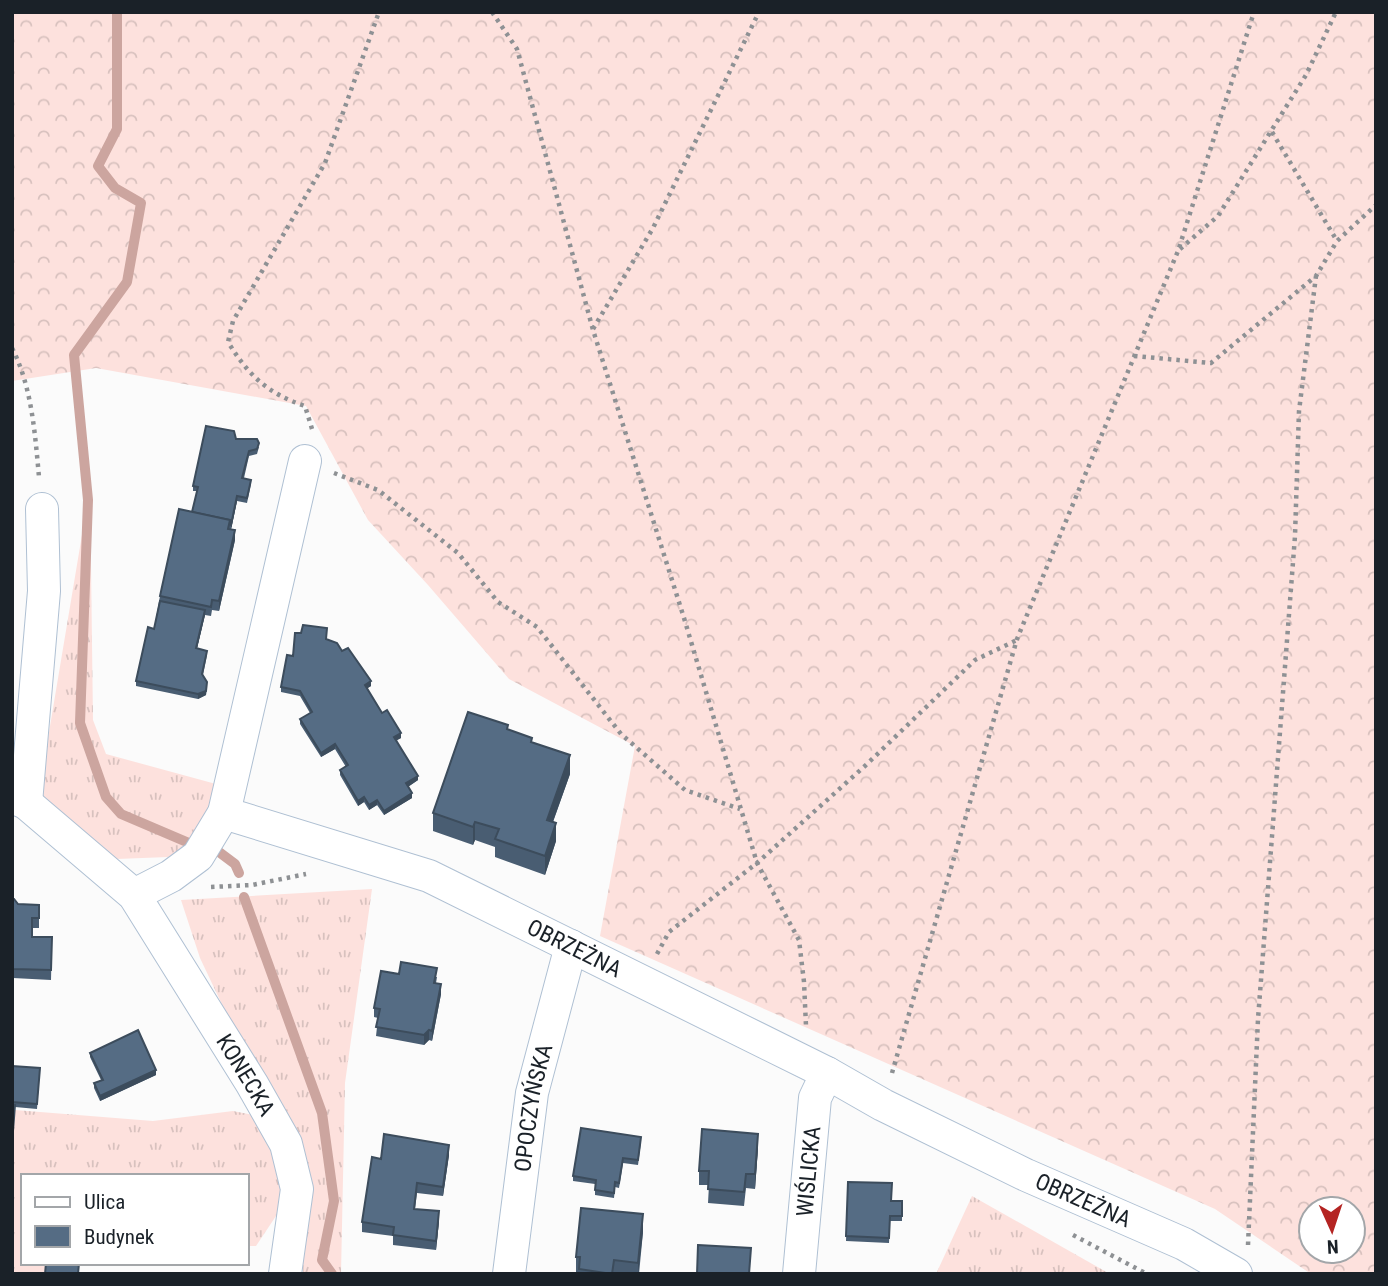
<svg xmlns="http://www.w3.org/2000/svg" width="1388" height="1286" viewBox="0 0 1388 1286" font-family="'Roboto Condensed',sans-serif">
  <defs>
    <pattern id="grass-tufts" width="24" height="20" patternUnits="userSpaceOnUse" patternTransform="scale(1.75)"><rect width="24" height="20" fill="#fde1dd"/><path d="M3 7l-1-3M5 7V3M7 7l1-3M15 17l-1-3M17 17v-4M19 17l1-3" fill="none" stroke="#d8c1be"/></pattern>
    <pattern id="forest-crowns" width="20" height="18" patternUnits="userSpaceOnUse" patternTransform="scale(1.75)"><rect width="20" height="18" fill="#fde1dd"/><path d="M2 6a3 3 0 1 1 6 0M12 15a3 3 0 1 1 6 0" fill="none" stroke="#d8c1be"/></pattern>
  </defs>
  <rect width="100%" height="100%" fill="#fbfbfb"/>
  <g fill="url(#grass-tufts)">
    <path d="M90 487 93 720 106 754 216 784 199 839 168 857 117 859 70 823 39 792Z"/>
    <path d="M372 889 345 1083 341 1274H303L297 1163 200 958 181 900Z"/>
    <path d="M15 1110 153 1121 233 1111 259 1116 280 1159 284 1204 256 1246H247V1176H23V1263H47L46 1274H12V1148Z"/>
    <path d="M972 1196 1110 1274H936Z"/>
  </g>
  <path fill="url(#forest-crowns)" fill-rule="evenodd" d="M12 12H1376V1274H1311L1215 1209 600 936 635 746 509 679 428 585 368 520 306 406 96 368 12 381ZM1311 1209H1353V1251H1311Z"/>
  <g fill="none" stroke-linecap="round" stroke-linejoin="round">
    <g stroke="#cca59f" stroke-width="10">
      <path d="M117 12V129L98 166 115 188 141 203 127 282 74 355 88 500 80 723 106 797 121 814 189 843"/>
      <path d="M219 852 235 864 239 873"/>
      <path d="M244 897 322 1113 334 1201 322 1260 332 1274"/>
    </g>
    <defs>
      <g id="minor">
        <path id="s1" d="M305 461 224 813 429 876 827 1073 883 1105 1026 1175 1184 1244 1236 1274"/>
        <path id="s2" d="M12 797 26 803 134 895 252 1084 286 1144 297 1189 285 1274"/>
        <path d="M26 803 44 591 42 509"/>
        <path d="M134 895 171 876 198 856 224 813"/>
        <path id="s3" d="M509 1274 532 1093 571 946"/>
        <path id="s4" d="M799 1274 815 1098 827 1073"/>
      </g>
    </defs>
    <use href="#minor" stroke="#afc0d3" stroke-width="34"/>
    <g stroke="#8e9194" stroke-width="4.5" stroke-dasharray="3.5 5" stroke-linecap="butt">
      <path d="M492 12 517 49 593 330 684 618 757 863 799 940 804 982 806 1026"/>
      <path d="M1272 132 1337 241"/>
      <path d="M1180 249 1218 216 1306 75 1336 12"/>
      <path d="M593 329 653 228 759 12"/>
      <path d="M12 348C32 387 35 434 39 477"/>
      <path d="M1134 356 1211 363 1316 276 1337 241 1376 205"/>
      <path d="M312 429 305 406C267 393 249 376 228 342L233 321 325 163 379 12"/>
      <path d="M334 473 378 490 458 553 498 602 537 627 621 734 685 790 740 809"/>
      <path d="M211 887 252 885 306 874"/>
      <path d="M657 954 669 932 757 863 866 765 975 660 1017 640"/>
      <path d="M892 1073 1017 639 1178 251 1254 12"/>
      <path d="M1073 1235 1147 1274"/>
      <path d="M1248 1245 1258 1019 1295 536 1299 411 1316 276"/>
    </g>
    <use href="#minor" stroke="#fff" stroke-width="32"/>
  </g>
  <g fill="#495d72">
    <path d="M236 439 259 447 257 454 249 456 244 478 251 484 247 503 237 501 231 529 235 540 219 611 212 610 211 616 205 615 197 648 207 655 203 675 207 687 206 695 198 699 136 686V681L154 629 160 596 192 512 197 491H193V486Z"/>
    <path d="M327 639 342 651 371 686 367 688 382 713 401 738 396 740 418 780 408 787 412 798 384 815 377 805 369 810 364 802 358 806 340 775V770L346 767 335 749 321 757 300 724V719L310 713 300 696 281 692V687Z"/>
    <path d="M508 729 532 743 570 774 553 822 556 841 545 875 495 857V847L475 840 473 845 433 831V813Z"/>
    <path d="M12 899 18 904 39 905V928H32V937H52L51 980 13 978Z"/>
    <path d="M399 974 437 977 436 983 441 994 432 1041 429 1040 424 1045 376 1036 378 1018 374 1017V1008Z"/>
    <path d="M90 1053 156 1075 100 1101 94 1088V1083L101 1080 90 1057Z"/>
    <path d="M12 1066 40 1068 37 1109 15 1107 12 1149Z"/>
    <path d="M641 1142 638 1165 623 1163 619 1188 615 1187 614 1198 595 1195V1184L573 1181V1176Z"/>
    <path d="M758 1148 755 1189 746 1188 744 1206 708 1203 709 1185H699V1171Z"/>
    <path d="M449 1155 443 1196 417 1193 415 1209 439 1221 436 1250 393 1245V1236L362 1232V1222L381 1159Z"/>
    <path d="M848 1182 892 1201H902V1221H890L889 1243 846 1241Z"/>
    <path d="M643 1232 639 1274H576V1257Z"/>
  </g>
  <g fill="#3c4c5c">
    <path d="M237 496V501L231 530V525Z"/>
    <path d="M235 530V540L219 611V601Z"/>
    <path d="M205 610V615L196 653V648Z"/>
    <path d="M371 681V686L365 690V685Z"/>
    <path d="M207 682 206 695 198 699V694Z"/>
    <path d="M401 733V738L394 742V737Z"/>
    <path d="M335 744V749L321 757V753Z"/>
    <path d="M570 755V774L547 838V820Z"/>
    <path d="M418 776V780L406 788V783Z"/>
    <path d="M412 793V798L384 815V811Z"/>
    <path d="M364 797V802L358 806V801Z"/>
    <path d="M377 800V805L369 810V805Z"/>
    <path d="M475 822V840L473 845V827Z"/>
    <path d="M556 823V841L545 875V856Z"/>
    <path d="M441 984V994L432 1041V1031Z"/>
    <path d="M429 1030V1040L424 1045V1035Z"/>
    <path d="M156 1070V1075L100 1101V1096Z"/>
    <path d="M758 1134V1148L755 1189V1174Z"/>
    <path d="M449 1145V1155L443 1196V1187Z"/>
    <path d="M439 1211V1221L436 1250V1241Z"/>
    <path d="M643 1214V1232L638 1274V1263Z"/>
  </g>
  <g fill="#556c84" stroke="#3c4c5c" stroke-width="2">
    <path d="M206 426 234 431 236 439H257L259 443 257 449 249 451 242 478 251 480 247 498 237 496 231 525 230 524V520L192 512 198 487 193 486Z"/>
    <path d="M179 509 230 520 228 529 235 530 219 601 212 600 211 607 160 596Z"/>
    <path d="M160 601 205 610 196 648 207 651 202 674 207 682 206 691 198 694 136 681 148 627 154 629Z"/>
    <path d="M303 625 327 628 326 639 337 643 342 651 348 648 371 681 365 685 382 713 387 710 401 733 394 737 418 776 406 783 412 793 384 811 377 800 369 805 364 797 358 801 340 770 348 765 335 744 321 753 300 719 312 712 300 691 281 687 287 655 293 656 295 633H301Z"/>
    <path d="M468 712 508 725 507 729 532 738 531 742 570 755 547 820 556 823 545 856 495 839 499 829 475 822 473 827 433 813Z"/>
    <path d="M12 899H14L18 904 39 905V918H32V937H52L51 970 13 969Z"/>
    <path d="M401 962 437 968 434 983 441 984 432 1031 429 1030 424 1035 376 1027 380 1009 374 1008 381 971 399 974Z"/>
    <path d="M138 1030 156 1070 100 1096 94 1083 103 1080 90 1053Z"/>
    <path d="M12 1066 40 1068 37 1104 12 1102Z"/>
    <path d="M12 1105H15L12 1144Z"/>
    <path d="M581 1128 641 1137 638 1160 623 1158 619 1183 615 1182 614 1193 595 1190 596 1180 573 1176Z"/>
    <path d="M702 1129 758 1134 755 1174H746L744 1192 708 1189 709 1171H699Z"/>
    <path d="M384 1134 449 1145 443 1187 417 1183 414 1209 439 1211 436 1241 393 1235 394 1227 362 1222 372 1157 381 1159Z"/>
    <path d="M848 1182 892 1183 891 1201H902V1216H890L889 1238 846 1236Z"/>
    <path d="M581 1208 643 1214 638 1263 614 1260 612 1274 579 1269 580 1257H576Z"/>
    <path d="M698 1245 751 1248 749 1274H697Z"/>
    <path d="M46 1263H79L78 1274H45Z"/>
  </g>
  <g text-anchor="middle" dominant-baseline="central" stroke-width="7" stroke-linejoin="round" paint-order="stroke">
    <g font-size="23" fill="#1a2128" stroke="#fff">
      <text stroke="none"><textPath href="#s1" startOffset="738">OBRZEŻNA</textPath></text>
      <text stroke="none"><textPath href="#s2" startOffset="369">KONECKA</textPath></text>
      <text stroke="none"><textPath href="#s3" startOffset="168">OPOCZYŃSKA</textPath></text>
      <text stroke="none"><textPath href="#s4" startOffset="103">WIŚLICKA</textPath></text>
      <text stroke="none"><textPath href="#s1" startOffset="1306">OBRZEŻNA</textPath></text>
    </g>
  </g>
  <rect width="1388" height="1286" fill="none" stroke="#1a2128" stroke-width="28"/>
  <rect x="21" y="1174" width="228" height="91" fill="#ffffff" stroke="#a3a6a9" stroke-width="2"/>
  <rect x="35" y="1197" width="35" height="10" fill="#ffffff" stroke="#a3a6a9" stroke-width="2"/>
  <text x="84" y="1209" font-size="21" fill="#1a2128">Ulica</text>
  <rect x="35" y="1226" width="35" height="21" fill="#556c84" stroke="#a3a6a9" stroke-width="2"/>
  <text x="84" y="1244" font-size="21" fill="#1a2128">Budynek</text>
  <g transform="translate(1332 1230) rotate(177)"><circle r="33" fill="#ffffff" stroke="#a3a6a9" stroke-width="2"/>
  <path d="M0-5L12 26L0 18L-12 26Z" fill="#b42422"/>
  <text y="-10" font-size="19" font-weight="bold" text-anchor="middle" fill="#1a2128">N</text>
  </g>
</svg>
